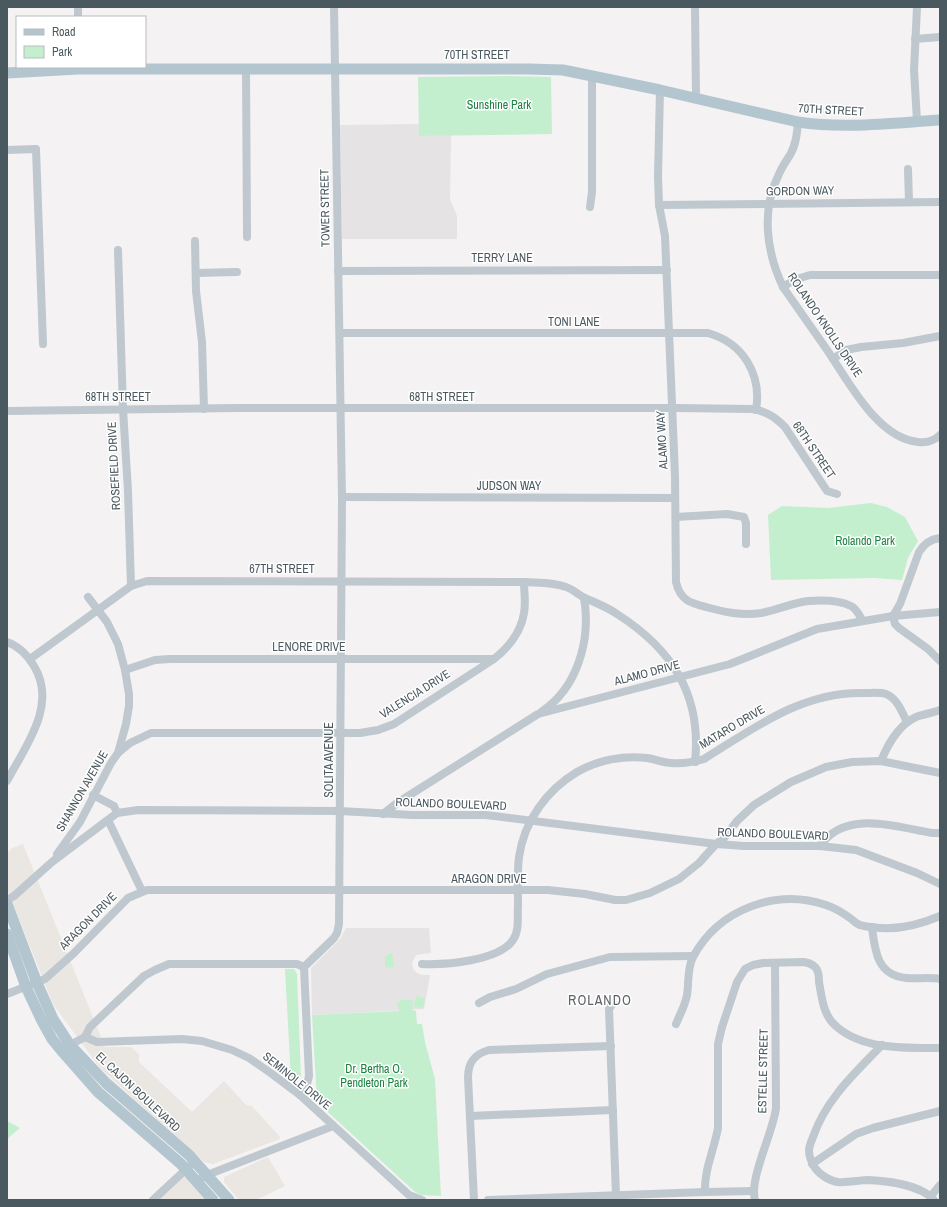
<svg xmlns="http://www.w3.org/2000/svg" width="947" height="1207" viewBox="0 0 947 1207" font-family="'Archivo Narrow',sans-serif">
  <rect width="100%" height="100%" fill="#f4f2f3"/>
  <g fill="#eae6e1">
    <path d="M23 844 105 1047H131L139 1054V1062L192 1112 224 1081 246 1105 252 1106 280 1137V1139L213 1164 204 1162 100 1068 53 1004 7 889V852L10 851V849Z"/>
    <path d="M268 1157 285 1186 256 1200H239L224 1182V1177Z"/>
    <path d="M187 1177 209 1200H159L183 1178Z"/>
  </g>
  <g fill="#e5e3e4">
    <path d="M419 124V136L451 135 450 199 457 216V239H342L340 125Z"/>
    <path d="M346 928H429L431 953 416 955 412 963 413 969 417 973 422 975H430L424 1009 312 1015 311 968 340 939Z"/>
  </g>
  <g fill="#c4efcf">
    <path d="M506 76 551 77 552 134 419 136 418 77Z"/>
    <path d="M871 503 887 507 905 517 918 541 908 558 902 580 874 578 771 580 768 515 782 506 828 508Z"/>
    <path d="M392 953 394 965 393 967 385 968V956H387V954Z"/>
    <path d="M285 969H294L297 974 301 1077 297 1081 294 1082 291 1080Z"/>
    <path d="M416 996 425 998 423 1008 414 1007Z"/>
    <path d="M400 1000H413L412 1010 416 1011 417 1024H422L425 1042 435 1079 441 1196 421 1195 414 1191 319 1104 317 1100 312 1015 399 1011 397 1002H400Z"/>
    <path d="M7 1121 20 1128 7 1139Z"/>
  </g>
  <g fill="none" stroke-linecap="round" stroke-linejoin="round">
    <g stroke="#bec8ce" stroke-width="8">
      <path d="M78 7V17"/>
      <path d="M695 7 696 99"/>
      <path d="M917 7 914 70 917 121"/>
      <path d="M915 39 940 37"/>
      <path d="M246 69 247 237"/>
      <path d="M660 90 658 177 659 205 665 236 675 476 676 582C680 600 690 603 706 607 724 612 742 616 761 613 777 610 792 603 808 601 821 600 839 600 851 606 857 609 859 615 862 620"/>
      <path d="M798 122C797 133 796 145 790 155 786 161 782 167 779 174 761 210 766 251 783 287 797 307 811 327 825 347 847 378 876 438 918 442 927 443 934 441 940 435"/>
      <path d="M7 150 36 149 43 344"/>
      <path d="M908 169 909 202"/>
      <path d="M659 205 940 202"/>
      <path d="M590 207 592 192V76"/>
      <path d="M195 241 196 291 202 342 204 409"/>
      <path d="M118 250 123 409 128 491 131 586"/>
      <path d="M338 271 667 270"/>
      <path d="M196 273 237 272"/>
      <path d="M783 287 794 280 810 275H940"/>
      <path d="M340 333H708C743 343 762 374 756 410"/>
      <path d="M833 359 846 350 861 347 903 343 940 336"/>
      <path d="M7 411 238 408H676L752 409C766 411 775 417 785 427L827 491 837 494"/>
      <path d="M342 497 675 498"/>
      <path d="M676 517 727 514 744 517 746 523V544"/>
      <path d="M940 538C931 539 924 544 919 552L900 604 893 616 895 624 899 628 928 649 940 661"/>
      <path d="M7 642C18 646 28 656 34 666 58 705 25 747 7 781"/>
      <path d="M30 659 131 586 147 581 524 582C538 583 553 582 566 587 573 589 578 595 585 598 596 603 607 607 617 614 672 649 702 695 695 762"/>
      <path d="M125 670 155 660 170 659H493"/>
      <path d="M541 712C578 688 591 639 584 598"/>
      <path d="M118 753 130 743 151 733H360L378 730 394 724 494 659C509 647 521 633 524 613 526 603 524 592 524 582"/>
      <path d="M881 761C888 744 898 725 916 717 924 714 932 713 940 710"/>
      <path d="M93 795 114 806 117 813"/>
      <path d="M383 814 397 803 538 714 730 664 817 629 893 616 940 612"/>
      <path d="M108 820 142 891"/>
      <path d="M820 846C845 809 896 827 932 833H940"/>
      <path d="M57 854 80 822 111 763 118 753 126 724 129 706V694L125 670 118 644 107 622 88 597"/>
      <path d="M7 900 14 896 52 862 117 813 138 810 340 811 412 815H486L716 844 744 846H820L856 850 917 873 940 884"/>
      <path d="M872 928C875 951 877 975 906 978 918 979 929 977 940 979"/>
      <path d="M422 964C445 965 499 961 513 940 520 930 517 916 518 905 518 889 517 873 519 857 524 821 547 790 577 772 598 760 624 755 647 758 655 759 663 763 671 763 682 764 694 762 704 759 754 728 803 691 864 693 871 693 880 692 886 694 897 698 902 712 907 722"/>
      <path d="M7 994 45 979 74 953 128 898 147 890H548L585 894 615 900H626L650 893 679 879 699 863 716 844 724 838 737 821 754 805 791 782 826 767 852 762 881 761 940 773"/>
      <path d="M479 1003 490 997 516 989 547 974 610 957 693 956"/>
      <path d="M613 1003 609 1009 616 1195"/>
      <path d="M676 1024C680 1014 685 1006 687 995 689 983 687 968 693 957 719 909 776 888 826 905 835 908 843 913 850 918 853 920 856 924 860 925 863 926 868 927 872 927 895 931 919 925 940 916"/>
      <path d="M85 1037 97 1042 182 1039 202 1041 232 1050 249 1058 272 1074 300 1095 409 1195 422 1200"/>
      <path d="M882 1045C855 1073 826 1099 813 1137 811 1142 809 1146 809 1151 809 1157 812 1163 815 1168 820 1175 830 1181 838 1182 848 1183 859 1180 869 1180 888 1181 921 1185 934 1200"/>
      <path d="M66 1047 85 1037 90 1027 144 976 155 970 169 964H297L304 967"/>
      <path d="M300 1095 306 1088 309 1076 304 967 334 938 337 933 339 924 342 499 334 7"/>
      <path d="M470 1116 613 1110"/>
      <path d="M812 1164 856 1134 873 1128 940 1111"/>
      <path d="M197 1181 207 1175 333 1126"/>
      <path d="M705 1192C704 1170 714 1150 718 1128V1044L722 1027 737 982 745 969 753 965 763 963 804 962C809 963 815 965 817 970 819 973 819 978 819 982 822 998 823 1016 837 1027 864 1050 906 1048 940 1048"/>
      <path d="M931 1196 940 1185"/>
      <path d="M153 1200 195 1161"/>
      <path d="M474 1200 468 1077C468 1062 475 1054 489 1050L611 1046"/>
      <path d="M488 1200 705 1192 753 1191"/>
      <path d="M755 1200C749 1178 773 1133 776 1108L775 964"/>
    </g>
    <g stroke="#b3c5cf" stroke-width="11">
      <path d="M7 73 78 69H529L563 70 660 90 798 122C845 129 892 123 940 120"/>
      <path d="M7 904 37 983 53 1019 70 1045 106 1083 189 1155 229 1200"/>
      <path d="M7 934 26 987 41 1019 52 1039 61 1050 98 1092 181 1164 213 1200"/>
    </g>
  </g>
  <g text-anchor="middle" dominant-baseline="central" stroke-width="3" stroke-linejoin="round" paint-order="stroke">
    <g font-size="12" fill="#4a585f" stroke="#fff">
      <text x="477" y="55">70TH STREET</text>
      <text transform="translate(831 110) rotate(3)">70TH STREET</text>
      <text transform="translate(800 191) rotate(-1)">GORDON WAY</text>
      <text transform="translate(325 208) rotate(-91)">TOWER STREET</text>
      <text x="502" y="258">TERRY LANE</text>
      <text x="574" y="322">TONI LANE</text>
      <text transform="translate(825 325) rotate(56)">ROLANDO KNOLLS DRIVE</text>
      <text x="118" y="397">68TH STREET</text>
      <text x="442" y="397">68TH STREET</text>
      <text transform="translate(662 440) rotate(-93)">ALAMO WAY</text>
      <text transform="translate(814 450) rotate(56)">68TH STREET</text>
      <text transform="translate(114 466) rotate(-93)">ROSEFIELD DRIVE</text>
      <text x="509" y="486">JUDSON WAY</text>
      <text x="282" y="569">67TH STREET</text>
      <text x="309" y="647">LENORE DRIVE</text>
      <text transform="translate(647 673) rotate(-15)">ALAMO DRIVE</text>
      <text transform="translate(415 694) rotate(-32)">VALENCIA DRIVE</text>
      <text transform="translate(732 727) rotate(-31)">MATARO DRIVE</text>
      <text transform="translate(329 760) rotate(-90)">SOLITA AVENUE</text>
      <text transform="translate(82 791) rotate(-60)">SHANNON AVENUE</text>
      <text transform="translate(451 804) rotate(2)">ROLANDO BOULEVARD</text>
      <text transform="translate(773 834) rotate(2)">ROLANDO BOULEVARD</text>
      <text x="489" y="879">ARAGON DRIVE</text>
      <text transform="translate(88 921) rotate(-45)">ARAGON DRIVE</text>
      <text transform="translate(763 1071) rotate(-89)">ESTELLE STREET</text>
      <text transform="translate(297 1081) rotate(39)">SEMINOLE DRIVE</text>
      <text transform="translate(138 1092) rotate(43)">EL CAJON BOULEVARD</text>
    </g>
    <g font-size="12" fill="#1b8140" stroke="#fff">
      <text x="499" y="105">Sunshine Park</text>
      <text x="865" y="541">Rolando Park</text>
      <text x="374" y="1069">Dr. Bertha O.<tspan x="374" dy="14">Pendleton Park</tspan></text>
    </g>
    <g font-size="14" letter-spacing="1" fill="#5f6467" stroke="#fff">
      <text x="600" y="1000">ROLANDO</text>
    </g>
  </g>
  <rect width="947" height="1207" fill="none" stroke="#4a585f" stroke-width="16"/>
  <rect x="16" y="16" width="130" height="52" fill="#ffffff" stroke="#b7bcbf"/>
  <rect x="24" y="29" width="20" height="6" fill="#b3c5cf" stroke="#b7bcbf"/>
  <text x="52" y="36" font-size="12" fill="#4a585f">Road</text>
  <rect x="24" y="46" width="20" height="12" fill="#c4efcf" stroke="#b7bcbf"/>
  <text x="52" y="56" font-size="12" fill="#4a585f">Park</text>
</svg>
